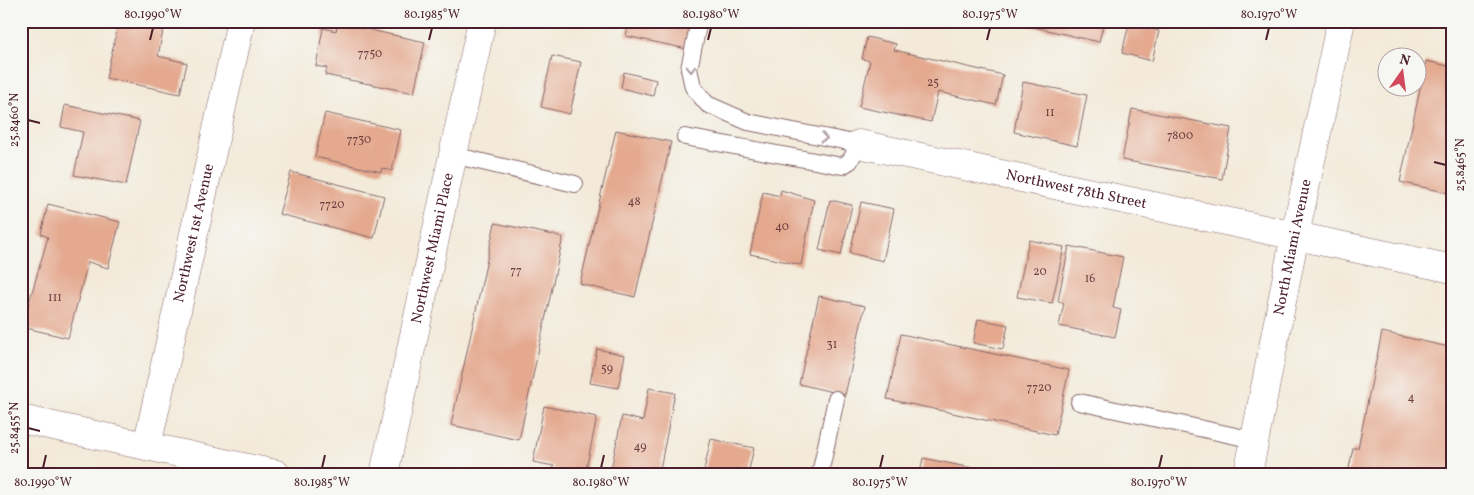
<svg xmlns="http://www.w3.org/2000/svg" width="1474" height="495" viewBox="0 0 1474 495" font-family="Vollkorn,serif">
  <rect width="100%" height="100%" fill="#f6f6f2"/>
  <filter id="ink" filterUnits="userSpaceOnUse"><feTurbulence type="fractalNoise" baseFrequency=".02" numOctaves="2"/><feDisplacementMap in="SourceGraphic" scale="10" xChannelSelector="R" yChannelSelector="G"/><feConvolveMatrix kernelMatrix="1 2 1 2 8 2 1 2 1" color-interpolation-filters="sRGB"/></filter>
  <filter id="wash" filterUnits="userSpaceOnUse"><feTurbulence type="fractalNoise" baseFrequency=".0096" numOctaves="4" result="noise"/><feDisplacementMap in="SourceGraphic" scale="20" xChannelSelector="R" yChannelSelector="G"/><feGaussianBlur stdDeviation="1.12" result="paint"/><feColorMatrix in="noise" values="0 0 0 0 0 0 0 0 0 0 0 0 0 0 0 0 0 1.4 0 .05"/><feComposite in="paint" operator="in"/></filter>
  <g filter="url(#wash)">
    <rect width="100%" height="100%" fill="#f3ead9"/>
    <g id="blocks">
      <g fill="#e4a98f">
        <path d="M119 21H165L158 56 187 63 180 94 106 78Z"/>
        <path d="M629 21H693L687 49 626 36Z"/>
        <path d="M1008 21H1104L1099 42Z"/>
        <path d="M338 23 425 42 414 93 325 75 327 68 316 66 323 28 336 31Z"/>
        <path d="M1129 24 1159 31 1152 61 1122 53Z"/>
        <path d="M867 37 896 44 894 50 1003 75 996 105 938 92 931 122 859 107 870 61 862 59Z"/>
        <path d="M552 56 581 62 570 114 541 107Z"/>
        <path d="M1426 61 1453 67V194L1400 182Z"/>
        <path d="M624 72 656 80 653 96 621 88Z"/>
        <path d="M1023 82 1087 95 1077 146 1014 132Z"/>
        <path d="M65 105 140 121 126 185 74 175 83 132 61 127Z"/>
        <path d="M1132 109 1231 128 1222 179 1122 160Z"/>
        <path d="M325 113 401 130 392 171 382 168 381 172 315 157Z"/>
        <path d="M616 130 671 142 635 297 580 284Z"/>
        <path d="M291 172 384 196 374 238 279 214Z"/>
        <path d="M781 190 814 200 801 265 750 254 763 192 780 196Z"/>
        <path d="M830 200 852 205 841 255 819 250Z"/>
        <path d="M861 202 894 209 883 261 850 253Z"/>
        <path d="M48 204 120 222 108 268 88 262 68 338 22 327 48 237 41 234Z"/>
        <path d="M495 223 563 237 519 440 451 425Z"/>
        <path d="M1029 240 1064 247 1052 303 1017 297Z"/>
        <path d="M1069 246 1123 257 1113 308 1121 310 1115 337 1059 326 1064 303 1058 301Z"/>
        <path d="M819 296 865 306 845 395 799 384Z"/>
        <path d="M978 319 1008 325 1003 349 973 343Z"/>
        <path d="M1382 332 1453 348V453L1450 466H1453V474H1348L1353 448H1358Z"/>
        <path d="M901 334 1069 370 1055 435 887 399Z"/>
        <path d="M597 349 625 355 618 388 590 383Z"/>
        <path d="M649 388 675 393 659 474H610L622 416 643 421Z"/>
        <path d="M544 406 597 417 585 474H575L553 469 554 466 533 462Z"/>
        <path d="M711 439 754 448 748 474H703Z"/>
        <path d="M923 458 996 473V474H920Z"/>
      </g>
    </g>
  </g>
  <g filter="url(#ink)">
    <use href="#blocks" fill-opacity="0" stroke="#856668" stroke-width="1"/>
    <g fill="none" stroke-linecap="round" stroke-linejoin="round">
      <defs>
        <g id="service">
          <path d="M685 137 842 166 850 161 859 144 748 122 707 104 693 87 689 69 699 21"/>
          <path d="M453 155 575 184"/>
          <path d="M1079 402 1254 440"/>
          <path d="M820 474 836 399"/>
        </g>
        <g id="minor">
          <path id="s1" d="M859 144 1453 269"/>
          <path d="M21 419 276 474"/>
          <path id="s2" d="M147 446 241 21"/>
          <path id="s3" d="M384 474 482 21"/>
        </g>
        <g id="secondary">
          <path id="s4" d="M1248 474 1295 235 1341 21"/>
        </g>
      </defs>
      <use href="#service" stroke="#856668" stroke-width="18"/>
      <use href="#minor" stroke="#856668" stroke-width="29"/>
      <use href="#secondary" stroke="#856668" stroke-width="29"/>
      <use href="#service" stroke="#fff" stroke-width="16"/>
      <use href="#minor" stroke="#fff" stroke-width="28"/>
      <use href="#secondary" stroke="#fff" stroke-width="28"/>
    </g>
    <defs><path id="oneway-chevron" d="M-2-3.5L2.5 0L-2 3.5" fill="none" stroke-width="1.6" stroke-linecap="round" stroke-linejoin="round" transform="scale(1.25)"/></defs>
    <g stroke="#ae9aa0">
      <use href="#oneway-chevron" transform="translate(691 69) rotate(89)"/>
      <use href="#oneway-chevron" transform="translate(824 138) rotate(11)"/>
    </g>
  </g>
  <path fill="none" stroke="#4a1f2b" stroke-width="2" d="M150 40 153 28M429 40 432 28M708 40 711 28M987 40 990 28M1266 40 1269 28M28 120 40 123M1434 162 1446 165M28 428 40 431M43 468 46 455M322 468 325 455M601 468 604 455M880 468 883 455M1159 468 1162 455"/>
  <g text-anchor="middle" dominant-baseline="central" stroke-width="4" stroke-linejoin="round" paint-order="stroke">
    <g font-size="12" fill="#704244">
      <text x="370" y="54">7750</text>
      <text x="933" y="83">25</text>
      <text x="1050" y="113">11</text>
      <text x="1180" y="136">7800</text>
      <text x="359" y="140">7730</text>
      <text x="634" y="202">48</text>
      <text x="332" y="205">7720</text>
      <text x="782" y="227">40</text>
      <text x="516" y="271">77</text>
      <text x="1040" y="272">20</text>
      <text x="1090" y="279">16</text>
      <text x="55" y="298">111</text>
      <text x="832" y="345">31</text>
      <text x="607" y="369">59</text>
      <text x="1039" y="388">7720</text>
      <text x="1411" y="398">4</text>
      <text x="640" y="447">49</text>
    </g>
    <g font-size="15" fill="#4a1f2b" stroke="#f6f6f2">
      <text stroke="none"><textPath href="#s1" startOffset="222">Northwest 78th Street</textPath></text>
      <text stroke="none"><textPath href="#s2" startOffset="218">Northwest 1st Avenue</textPath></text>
      <text stroke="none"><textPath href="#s4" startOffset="231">North Miami Avenue</textPath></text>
      <text stroke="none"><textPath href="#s3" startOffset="231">Northwest Miami Place</textPath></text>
    </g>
  </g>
  <rect width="1474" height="495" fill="none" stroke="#f6f6f2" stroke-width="55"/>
  <g transform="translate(1402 72) rotate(14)"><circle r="24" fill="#f6f6f2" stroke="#b1a0a2"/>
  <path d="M0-4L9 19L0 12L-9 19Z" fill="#d1495b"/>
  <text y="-8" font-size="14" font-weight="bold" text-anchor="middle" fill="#4a1f2b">N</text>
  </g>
  <rect x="28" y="28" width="1418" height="440" fill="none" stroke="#4a1f2b" stroke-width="2"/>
  <g font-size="12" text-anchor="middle" fill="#4a1f2b">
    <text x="153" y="18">80.1990°W</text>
    <text x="432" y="18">80.1985°W</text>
    <text x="711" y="18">80.1980°W</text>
    <text x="990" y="18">80.1975°W</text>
    <text x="1269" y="18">80.1970°W</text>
    <text transform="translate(14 120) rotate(-90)" y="4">25.8460°N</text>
    <text transform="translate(1460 165) rotate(-90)" y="4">25.8465°N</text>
    <text transform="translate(14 428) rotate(-90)" y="4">25.8455°N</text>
    <text x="43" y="486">80.1990°W</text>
    <text x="322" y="486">80.1985°W</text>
    <text x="601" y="486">80.1980°W</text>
    <text x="880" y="486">80.1975°W</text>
    <text x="1159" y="486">80.1970°W</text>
  </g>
</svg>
